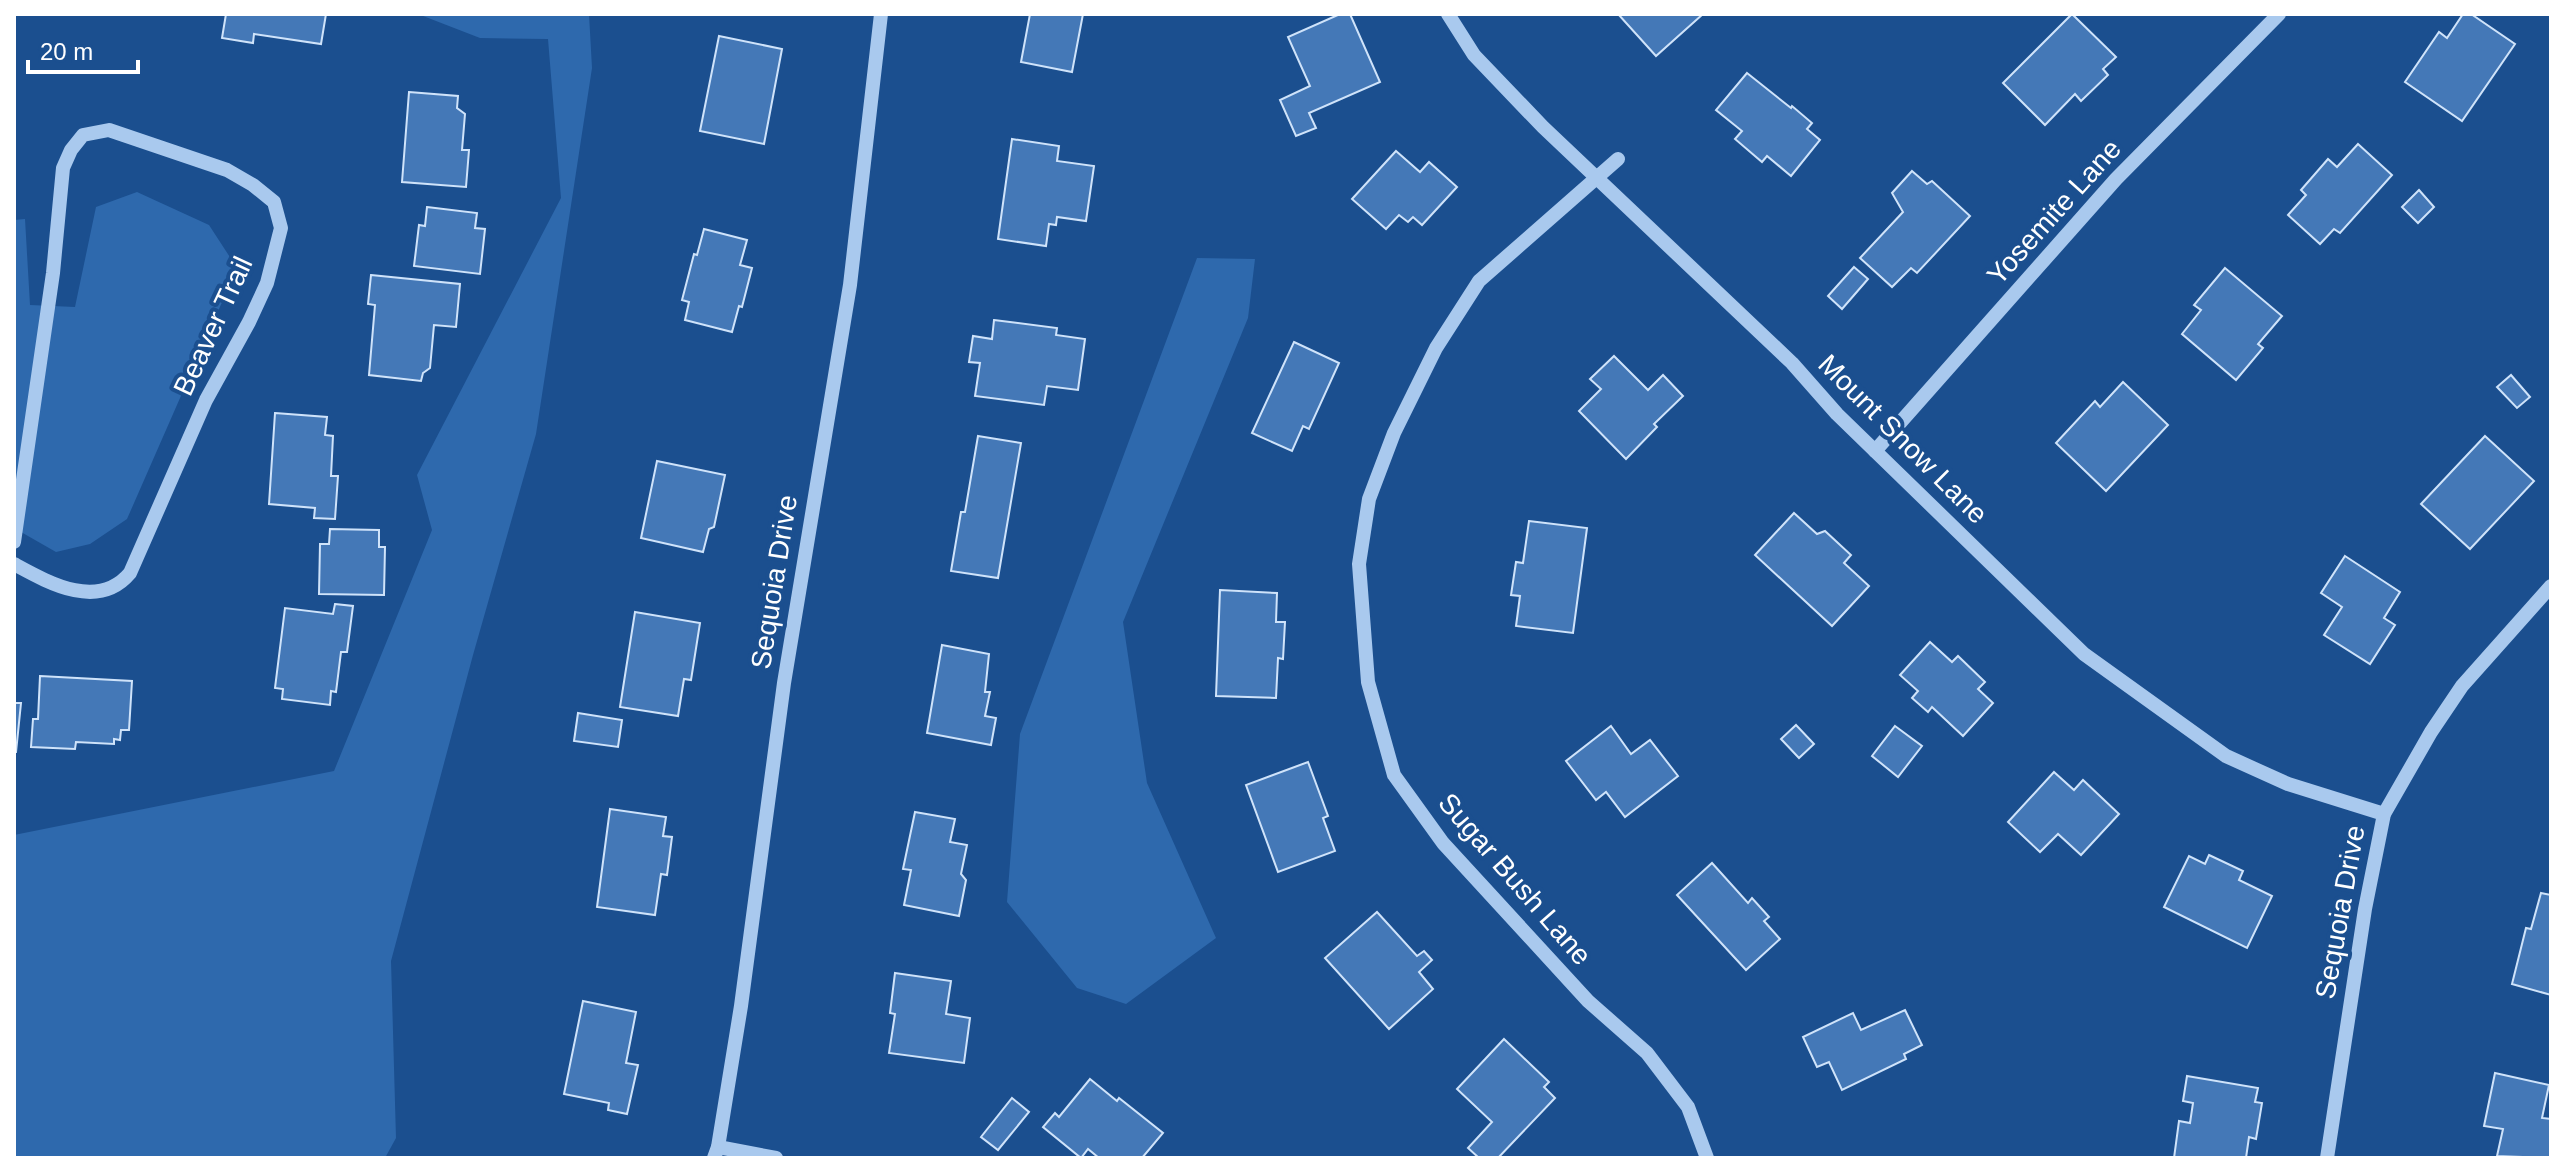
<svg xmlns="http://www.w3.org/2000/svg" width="2565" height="1172" viewBox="0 0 2565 1172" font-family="Helvetica,sans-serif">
  <rect width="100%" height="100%" fill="#1b4f8f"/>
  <g fill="#2e69ad">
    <path d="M418 14H589L592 68 536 434 473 655 391 961 396 1138 385 1158H14V835L334 771 432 530 417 475 561 198 548 39 480 38Z"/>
    <path d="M137 192 209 225 237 268 127 519 90 544 56 552 14 528V220L25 219 30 305 75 307 96 207Z"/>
    <path d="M1197 258 1255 259 1248 318 1123 622 1147 783 1216 938 1126 1004 1077 988 1007 902 1020 734Z"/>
  </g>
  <g fill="#4478b7" stroke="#cfe3fa" stroke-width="2">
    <path d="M226 14H326L321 44 254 34 253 43 222 38Z"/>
    <path d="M1030 14H1083L1072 72 1021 62Z"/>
    <path d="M1340 14H1350L1380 82 1309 113 1316 128 1296 136 1280 100 1310 86 1288 37Z"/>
    <path d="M1618 14H1703L1656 56Z"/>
    <path d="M2072 14 2116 57 2103 69 2108 75 2081 101 2075 94 2045 125 2003 83Z"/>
    <path d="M2463 14H2471L2515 44 2462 121 2405 82 2439 32 2447 38Z"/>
    <path d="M719 36 782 49 764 144 700 131Z"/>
    <path d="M1747 73 1791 108 1792 106 1812 123 1807 129 1820 140 1791 176 1767 156 1762 162 1735 139 1742 131 1716 110Z"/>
    <path d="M409 92 458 96 457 108 465 114 462 150H469L466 187 402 182Z"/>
    <path d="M1012 139 1059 146 1057 161 1094 166 1086 221 1057 217 1056 225 1049 224 1046 246 998 239Z"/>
    <path d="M2358 144 2392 175 2340 233 2334 229 2320 244 2288 215 2306 195 2301 190 2328 159 2337 167Z"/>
    <path d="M1396 151 1420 172 1429 162 1457 187 1422 225 1413 217 1408 222 1399 215 1386 229 1352 199Z"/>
    <path d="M1912 171 1927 184 1932 181 1970 216 1917 273 1911 268 1892 287 1860 258 1903 212 1892 193Z"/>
    <path d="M2419 190 2434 207 2418 223 2402 207Z"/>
    <path d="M427 207 477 213 475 228 485 229 480 274 414 266 419 225 425 226Z"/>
    <path d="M704 229 747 240 740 265 752 268 742 307 739 306 732 332 685 320 689 302 682 300 694 254 697 255Z"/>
    <path d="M1854 267 1868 279 1842 309 1828 296Z"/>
    <path d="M2225 268 2282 316 2258 344 2263 348 2236 380 2182 334 2201 310 2194 305Z"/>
    <path d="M371 275 460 284 456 327 434 325 430 368 423 373 421 381 369 375 375 305 368 304Z"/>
    <path d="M994 320 1057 328 1056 335 1085 339 1078 390 1047 386 1044 405 975 396 980 363 969 362 973 336 992 339Z"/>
    <path d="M1294 342 1339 363 1309 429 1303 426 1292 451 1252 433Z"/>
    <path d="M1614 356 1648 390 1663 375 1683 396 1654 424 1657 427 1626 459 1579 411 1601 389 1590 379Z"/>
    <path d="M2511 375 2530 397 2517 408 2497 387Z"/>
    <path d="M2123 382 2168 425 2106 491 2056 443 2095 401 2100 407Z"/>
    <path d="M275 413 327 417 325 435 333 436 331 476H338L335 519 314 518 315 508 269 504Z"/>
    <path d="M978 436 1021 443 998 578 951 571 961 512H965Z"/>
    <path d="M2485 436 2534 481 2470 549 2421 504Z"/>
    <path d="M657 461 725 475 714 527 709 529 703 552 641 538Z"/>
    <path d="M1794 513 1817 534 1825 531 1851 555 1844 563 1869 586 1832 626 1755 555Z"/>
    <path d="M1529 521 1587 528 1573 633 1516 626 1520 596 1511 595 1516 562 1523 563Z"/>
    <path d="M330 529 379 530V547H385L384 595 319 594 320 544H329Z"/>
    <path d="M2345 556 2400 592 2384 618 2395 625 2370 664 2324 635 2342 607 2321 593Z"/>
    <path d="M1220 590 1277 593 1276 622H1285L1283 659 1278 658 1276 698 1216 696Z"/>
    <path d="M335 604 353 606 347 652H341L336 692 331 691 330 705 282 699 283 689 275 688 285 608 333 614Z"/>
    <path d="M635 612 700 623 691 680 684 679 678 716 620 707Z"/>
    <path d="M1930 642 1952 662 1958 656 1985 682 1978 689 1993 703 1963 736 1932 707 1928 712 1912 698 1918 691 1900 675Z"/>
    <path d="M942 645 989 654 985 692H990L985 716 996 718 991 745 927 733Z"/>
    <path d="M40 676 132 681 129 730H121L120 740 114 739V744L76 742 75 749 31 747 33 719H38Z"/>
    <path d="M14 703H21L16 752H14Z"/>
    <path d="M578 713 622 720 618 747 574 741Z"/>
    <path d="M1796 725 1814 744 1799 758 1781 739Z"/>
    <path d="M1611 726 1631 754 1650 740 1678 776 1625 817 1606 792 1596 800 1566 761Z"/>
    <path d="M1895 726 1922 746 1898 777 1872 756Z"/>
    <path d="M1308 762 1328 816 1323 818 1335 851 1278 872 1246 785Z"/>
    <path d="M2054 772 2074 790 2083 780 2119 814 2081 855 2058 834 2040 852 2008 822Z"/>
    <path d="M610 809 666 817 663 836 672 837 667 875 661 874 655 915 597 907Z"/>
    <path d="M915 812 955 819 950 842 967 845 961 874 966 880 959 916 904 905 911 870 903 869Z"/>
    <path d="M2209 855 2243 871 2239 880 2272 896 2247 948 2164 907 2189 856 2205 864Z"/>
    <path d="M1712 863 1748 903 1752 898 1769 917 1764 921 1780 939 1746 970 1677 895Z"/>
    <path d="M2541 893 2551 895V995L2512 984 2526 928 2531 929Z"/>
    <path d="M1377 912 1417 956 1424 951 1432 960 1419 972 1433 989 1389 1029 1325 958Z"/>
    <path d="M895 973 951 981 946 1014 970 1018 964 1063 889 1053 895 1014 890 1013Z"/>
    <path d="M583 1001 636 1012 626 1063 638 1065 627 1114 608 1110 609 1103 564 1094Z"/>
    <path d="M1905 1010 1922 1045 1904 1054 1906 1059 1842 1090 1829 1062 1817 1067 1803 1037 1853 1013 1861 1030Z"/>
    <path d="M1504 1039 1549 1082 1544 1087 1555 1098 1498 1158H1479L1468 1148 1492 1122 1457 1089Z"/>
    <path d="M2495 1073 2549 1085 2542 1118 2551 1119V1158L2497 1156 2503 1129 2484 1126Z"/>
    <path d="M2187 1076 2258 1088 2255 1102 2262 1103 2256 1139 2249 1137 2246 1158H2174L2179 1121 2190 1123 2193 1103 2183 1101Z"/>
    <path d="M1090 1079 1117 1101 1119 1098 1163 1133 1142 1158H1099L1088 1149 1081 1158 1043 1127 1055 1113 1059 1117Z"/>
    <path d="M1012 1098 1029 1112 998 1150 981 1137Z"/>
  </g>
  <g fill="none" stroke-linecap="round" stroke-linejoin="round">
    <g stroke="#a9c9ee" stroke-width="14">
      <path d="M1448 14 1474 55 1543 127 1792 363 1837 414 2084 654 2226 756 2288 784 2384 814"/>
      <path d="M1618 159 1479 281 1436 348 1394 433 1369 499 1359 564 1368 682 1394 775 1443 843 1588 1001 1647 1053 1688 1107 1707 1158"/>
      <path d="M1875 451 2116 179 2279 14"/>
      <path d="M14 542 53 273 63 168 71 150 83 135 109 130 227 170 253 185 274 202 281 228 267 283 249 322 206 400 130 573C98 611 49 583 14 564"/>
      <path d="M718 1147 776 1158"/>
      <path d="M714 1158 718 1147 741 1006 784 683 850 285 881 14"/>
      <path d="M2327 1158 2365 909 2384 814 2431 732 2462 686 2551 586"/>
    </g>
  </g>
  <g text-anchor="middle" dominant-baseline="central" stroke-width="8" stroke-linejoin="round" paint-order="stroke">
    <g font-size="28" fill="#fff" stroke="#1b4f8f">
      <text transform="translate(2054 212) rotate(-48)">Yosemite Lane</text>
      <text transform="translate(213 326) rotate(-65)">Beaver Trail</text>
      <text transform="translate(1903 439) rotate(45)">Mount Snow Lane</text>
      <text transform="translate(774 582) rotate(-81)">Sequoia Drive</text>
      <text transform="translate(1515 879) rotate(49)">Sugar Bush Lane</text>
      <text transform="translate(2340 912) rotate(-80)">Sequoia Drive</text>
    </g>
  </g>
  <rect width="2565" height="1172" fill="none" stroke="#ffffff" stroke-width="32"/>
  <path d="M28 60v12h110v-12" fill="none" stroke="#ffffff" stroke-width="4"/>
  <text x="40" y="60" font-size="24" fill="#ffffff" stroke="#1b4f8f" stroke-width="6" paint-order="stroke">20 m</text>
</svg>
